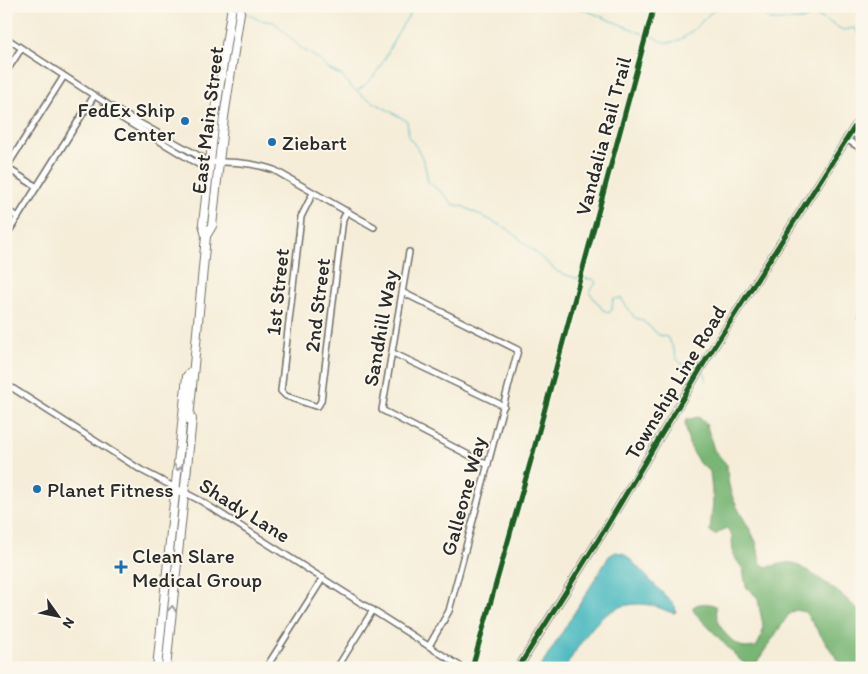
<svg xmlns="http://www.w3.org/2000/svg" width="868" height="674" viewBox="0 0 868 674" font-family="Itim,sans-serif">
  <rect width="100%" height="100%" fill="#fbf7ec"/>
  <filter id="ink" filterUnits="userSpaceOnUse"><feTurbulence type="fractalNoise" baseFrequency=".02" numOctaves="2"/><feDisplacementMap in="SourceGraphic" scale="10" xChannelSelector="R" yChannelSelector="G"/><feConvolveMatrix kernelMatrix="1 2 1 2 8 2 1 2 1" color-interpolation-filters="sRGB"/></filter>
  <filter id="wash" filterUnits="userSpaceOnUse"><feTurbulence type="fractalNoise" baseFrequency=".0096" numOctaves="4" result="noise"/><feDisplacementMap in="SourceGraphic" scale="20" xChannelSelector="R" yChannelSelector="G"/><feGaussianBlur stdDeviation="1.12" result="paint"/><feColorMatrix in="noise" values="0 0 0 0 0 0 0 0 0 0 0 0 0 0 0 0 0 1.4 0 .05"/><feComposite in="paint" operator="in"/></filter>
  <g filter="url(#wash)">
    <rect width="100%" height="100%" fill="#f5edd8"/>
    <path fill="#79b675" stroke="#527050" d="M698 417 706 423 714 450 727 465C727 501 743 513 756 542 759 550 758 558 762 565 770 570 782 561 792 563 804 566 860 605 862 617 864 633 862 652 862 668H843L805 612 795 610 789 614 757 662 750 665 741 661 694 612 693 607C700 602 709 603 716 606 716 626 727 640 745 648L756 647C769 626 760 621 758 598L746 587 743 569 733 555 732 536 726 528 715 535 710 531 713 502 710 471 699 463 689 444 685 423 686 420Z"/>
    <path fill="#4bbac0" stroke="#3b7276" d="M616 552 625 554 675 606 676 612 673 613C665 611 658 606 650 605 605 597 585 636 565 668H540L605 563 609 556Z"/>
    <g fill="none" stroke-linecap="round" stroke-linejoin="round">
      <g stroke="#4bbac0" stroke-width="1">
        <path d="M575 6 644 34"/>
        <path d="M756 6 769 20H802L814 14 843 30 855 28 862 39"/>
        <path d="M243 11 259 20 274 22 301 48 318 59 330 70 341 75 350 86 363 96 407 121 409 138C421 150 426 166 428 182L446 196 452 204 462 206 508 229 558 272 575 278 593 279 596 283 589 292 603 310 609 313 612 309 613 299 621 298 634 317 643 321 659 335 667 337C681 357 668 361 697 370"/>
        <path d="M650 36C655 37 660 41 665 42 687 46 704 14 720 6"/>
        <path d="M358 90C377 79 386 56 396 36 401 27 409 16 415 6"/>
        <path d="M703 372 706 376V382"/>
      </g>
    </g>
  </g>
  <g filter="url(#ink)">
    <g fill="none" stroke-linecap="round" stroke-linejoin="round">
      <defs>
        <g id="street">
          <path d="M6 38 118 111 208 161"/>
          <path d="M6 72 21 49"/>
          <path d="M118 111 120 117 198 164C221 160 252 162 274 170L374 227"/>
          <path d="M851 132 862 139"/>
          <path d="M846 139 862 149"/>
          <path d="M6 168 64 76"/>
          <path d="M7 168 37 187"/>
          <path d="M313 193 301 217 281 391 286 396 315 406H318L321 401 343 219 347 211"/>
          <path d="M6 210 18 217"/>
          <path d="M6 236 94 96"/>
          <path d="M409 252 382 410 488 465"/>
          <path d="M862 258 860 289 862 315"/>
          <path d="M404 293 518 350 449 611 429 646"/>
          <path d="M393 353 504 406"/>
          <path d="M6 384 141 470 201 501 463 668"/>
          <path d="M266 668 323 578"/>
          <path d="M337 668 373 610"/>
          <path d="M667 668H668"/>
        </g>
        <path id="secondary" d="M518 668 605 529 707 358 862 115"/>
        <g id="primary">
          <path d="M206 236 212 226 224 117 241 6"/>
          <path d="M191 422 189 419 206 236 203 224 216 109 232 6"/>
          <path d="M157 668 187 376 191 372"/>
          <path d="M166 668 192 419"/>
        </g>
      </defs>
      <use href="#street" stroke="#726f68" stroke-width="8"/>
      <use href="#secondary" stroke="#726f68" stroke-width="9"/>
      <use href="#primary" stroke="#726f68" stroke-width="10"/>
      <use href="#street" stroke="#fff" stroke-width="5"/>
      <use href="#secondary" stroke="#fff" stroke-width="7"/>
      <use href="#primary" stroke="#fff" stroke-width="8"/>
      <defs>
        <g id="cycleway">
          <path d="M472 668 531 460 654 6"/>
          <path d="M518 668 605 529 707 358 862 115"/>
        </g>
      </defs>
      <use href="#cycleway" stroke="#fbf7ec" stroke-width="8"/>
      <use href="#cycleway" stroke="#1b5e20" stroke-width="5"/>
    </g>
    <defs><path id="oneway-chevron" d="M-2-3.5L2.5 0L-2 3.5" fill="none" stroke-width="1.6" stroke-linecap="round" stroke-linejoin="round" transform="scale(1.25)"/></defs>
    <g stroke="#a0a0a0">
      <use href="#oneway-chevron" transform="translate(178 467) rotate(96)"/>
      <use href="#oneway-chevron" transform="translate(172 609) rotate(-84)"/>
    </g>
  </g>
  <g fill="#1f6fb2" stroke="#fbf7ec" stroke-width="2">
    <circle cx="185" cy="121" r="5"/>
    <circle cx="272" cy="142" r="5"/>
    <circle cx="37" cy="489" r="5"/>
    <path d="M118.5 559.5h5v5h5v5h-5v5h-5v-5h-5v-5h5z"/>
  </g>
  <g text-anchor="middle" dominant-baseline="central" stroke-width="4" stroke-linejoin="round" paint-order="stroke">
    <g font-size="21" fill="#2b2b2b" stroke="#fbf7ec" text-anchor="start">
      <text x="175" y="109" text-anchor="end">FedEx Ship<tspan x="175" dy="24">Center</tspan></text>
      <text x="282" y="142">Ziebart</text>
      <text x="47" y="489">Planet Fitness</text>
      <text x="132" y="555">Clean Slare<tspan x="132" dy="24">Medical Group</tspan></text>
    </g>
    <g font-size="21" fill="#2b2b2b" stroke="#fbf7ec">
      <text transform="translate(207 120) rotate(-83)">East Main Street</text>
      <text transform="translate(603 136) rotate(-75)">Vandalia Rail Trail</text>
      <text transform="translate(277 292) rotate(-84)">1st Street</text>
      <text transform="translate(317 305) rotate(-83)">2nd Street</text>
      <text transform="translate(380 328) rotate(-80)">Sandhill Way</text>
      <text transform="translate(675 382) rotate(-59)">Township Line Road</text>
      <text transform="translate(463 496) rotate(-75)">Galleone Way</text>
      <text transform="translate(245 510) rotate(32)">Shady Lane</text>
    </g>
  </g>
  <rect width="868" height="674" fill="none" stroke="#fbf7ec" stroke-width="25"/>
  <g transform="translate(58 616) rotate(123)" stroke="#fbf7ec" stroke-width="4" paint-order="stroke">
  <path d="M0-4L9 19L0 12L-9 19Z" fill="#2b2b2b"/>
  <text y="-8" font-size="14" font-weight="bold" text-anchor="middle" fill="#2b2b2b">N</text>
  </g>
</svg>
